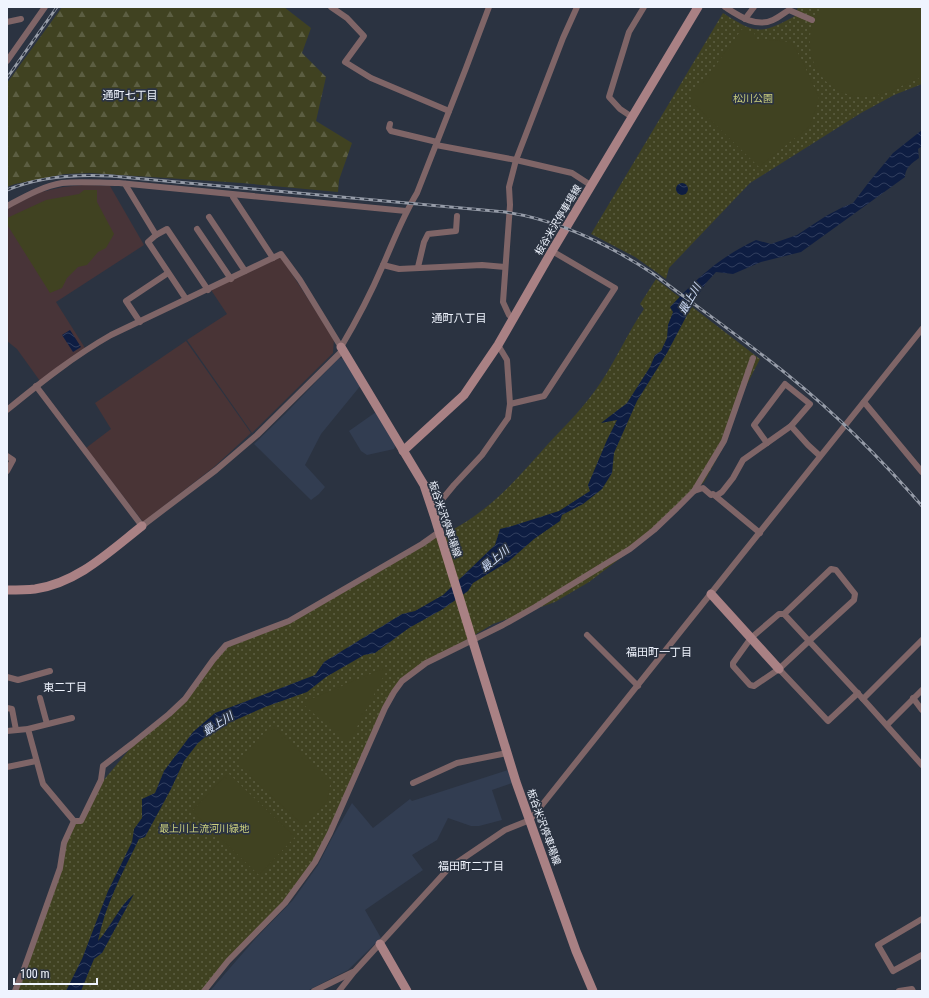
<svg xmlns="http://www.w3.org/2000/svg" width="929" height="998" viewBox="0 0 929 998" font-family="'Roboto Condensed','Noto Sans JP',sans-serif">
  <defs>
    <pattern id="forest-firs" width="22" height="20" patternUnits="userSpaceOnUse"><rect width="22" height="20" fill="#404221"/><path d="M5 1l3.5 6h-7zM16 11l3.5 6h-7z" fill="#5c5e42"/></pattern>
    <pattern id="park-dots" width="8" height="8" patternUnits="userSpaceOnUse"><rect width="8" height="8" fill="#404221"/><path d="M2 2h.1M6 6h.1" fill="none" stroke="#5c5e42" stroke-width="1.8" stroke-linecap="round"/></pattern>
    <pattern id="water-waves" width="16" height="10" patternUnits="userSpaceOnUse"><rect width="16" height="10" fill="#0e1d42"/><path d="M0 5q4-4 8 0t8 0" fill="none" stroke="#313e5e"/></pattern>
  </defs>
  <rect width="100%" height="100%" fill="#2b3341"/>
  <g fill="#323d51">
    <path d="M339 358 346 359 361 385 321 434 305 465 325 487 319 494 311 500 254 444 285 414Z"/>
    <path d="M376 412 396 444 394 449 367 455 361 451 349 431Z"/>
    <path d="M508 770 512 783 492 790 502 820 479 826H471L448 818 437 840 412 855 423 870 365 910 381 938 348 970 307 991H210L256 938 293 900 318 865 333 836 352 803 373 828 410 799 412 801Z"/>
  </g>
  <g fill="#493436">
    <path d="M281 257 334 339 333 353 252 433 187 340 227 314 211 290Z"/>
    <path d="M186 341 251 433 214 467 143 522 86 448 111 429 95 403Z"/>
  </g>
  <path fill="#483438" d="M84 185 110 186 144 245 56 302 85 348 40 381 17 349 7 341V208L41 192 63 187Z"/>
  <path fill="url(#forest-firs)" d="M62 7H284L311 28 302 53 326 77 316 121 352 143 339 180 338 192 242 183 90 173 65 174 15 184 7 187V83Z"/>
  <g fill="url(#park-dots)">
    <path d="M798 7H922V84L894 95 861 113 750 183 669 268 666 279 635 257 591 234 723 13C756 34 760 35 795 16Z"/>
    <path d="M656 279 760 359 744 390 726 442 704 482 655 532 589 582 555 602 493 624 401 679 322 846 307 870 283 902 202 991H16L67 841 75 823 82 822 102 782 134 744 171 716 226 648 289 622 435 538C485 517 513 483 548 444 567 424 586 405 601 382 617 358 628 332 644 309L640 304Z"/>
  </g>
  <g fill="#404221">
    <path d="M822 7H922V77C904 84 883 97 864 97 817 96 794 43 822 7Z"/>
    <path d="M742 29 754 32 756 39 791 42 801 58 819 98 810 126 759 167 692 102 690 96 702 84Z"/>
    <path d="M84 190H97V202L114 234 106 248 98 252 87 265 78 267 67 278 62 288 50 293 8 226 7 218 46 200 79 194Z"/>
    <path d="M389 666 348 744 303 704 304 702Z"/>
    <path d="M272 725 331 780 327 801 304 826 236 763Z"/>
    <path d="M228 773 295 837 259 875 192 811Z"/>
  </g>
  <g fill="url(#water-waves)">
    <path d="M922 130V146L918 149 919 158C912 163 905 168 905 177L801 252 761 262 733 274 716 272 706 283 696 298 667 353 637 401 614 453 612 473 602 489 583 504 562 515 560 521 534 539 509 561 473 583 468 591 443 609 409 628 375 653 364 655 326 677 307 692 265 707 215 729 198 743 184 761 171 789 145 837 139 839C123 872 105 905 98 941 111 927 118 907 134 894L102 953 94 959 81 991H66L82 959 108 891 132 842 134 829 142 818V799L155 793 164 771 193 732 215 713 315 675 324 662 371 633 402 614 415 611 443 595 495 545 500 529 512 526 559 511 590 491 588 485 607 440 617 420 601 423 627 403 650 367 655 355 661 351 667 338 668 325 673 312 670 307C697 278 720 257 756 240L771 244 797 235 826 216 843 207 853 203 869 182 893 153Z"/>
    <circle cx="682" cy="189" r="6"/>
    <path d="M70 330 81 347 73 352 62 335Z"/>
  </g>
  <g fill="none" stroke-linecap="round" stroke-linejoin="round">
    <g stroke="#7f6567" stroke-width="6">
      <path d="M331 7 347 18 364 36 345 62 371 78 449 111"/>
      <path d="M725 7C739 16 756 28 773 20 778 18 784 13 789 10L812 20"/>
      <path d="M745 19 754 7"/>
      <path d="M7 22 21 19"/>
      <path d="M7 61 45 7"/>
      <path d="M632 117 620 109 609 97 629 32 644 7"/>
      <path d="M390 124 389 128 391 131 437 142"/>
      <path d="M436 145 516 160 572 173 592 186"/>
      <path d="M125 184 156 235 167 229 208 290"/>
      <path d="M233 197 273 258"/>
      <path d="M7 206C24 197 43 186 62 183 81 181 100 183 119 183L406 211"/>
      <path d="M209 217 245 271"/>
      <path d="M197 229 231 279"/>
      <path d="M156 235 148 242 186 299"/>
      <path d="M383 265 399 269 482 265 505 267"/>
      <path d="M418 267 424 242 428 234 456 231 457 216"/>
      <path d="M513 319 509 315 503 302 510 205 509 187 516 160 563 38 577 7"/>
      <path d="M140 322 126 301 168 273"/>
      <path d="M36 386 142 526 216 470 257 435 343 350"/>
      <path d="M864 402 922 472"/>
      <path d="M510 404 544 396 615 288 552 251"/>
      <path d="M7 410C40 383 74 356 111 335L281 254 300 280 341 347C357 320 371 293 383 265 394 240 403 216 417 193L466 68 489 7"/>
      <path d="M767 443 754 425 785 384 810 404 791 426 808 445 820 456"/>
      <path d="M7 456 13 460 7 471"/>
      <path d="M694 491 703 488 711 495 713 494 760 533"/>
      <path d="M716 496 722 492 733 478 743 460 791 426"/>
      <path d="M434 513 435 508 454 485 482 455 508 418 510 404 507 360 498 345"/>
      <path d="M784 614 809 641 854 600 855 594 836 570 831 569 784 614H779L751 638 733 663V666L750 685 754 686 779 669 809 641 863 699 922 765"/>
      <path d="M587 635 638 686"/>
      <path d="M779 669 828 721 858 693"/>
      <path d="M7 677 18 680 50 671"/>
      <path d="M40 698 47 724"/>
      <path d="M913 698 922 710"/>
      <path d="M863 699 922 640"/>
      <path d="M7 708 12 709 16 730"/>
      <path d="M887 725 922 690"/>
      <path d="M28 729 43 784 74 821"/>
      <path d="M7 731 28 729 72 718"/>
      <path d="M7 767 36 761"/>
      <path d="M413 783 457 763 507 753"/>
      <path d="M74 821H81L101 780 103 766 133 743 169 714 185 699 213 660 226 645 289 621 422 544 439 532"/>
      <path d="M922 919 878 945 893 971 922 955"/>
      <path d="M15 991 24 969 60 868 64 843 74 821"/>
      <path d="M204 991 228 961 285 903 315 862 330 833 385 708 394 692 402 681 426 663 503 625 535 607 630 549 654 530 677 508 694 491 724 441 753 358"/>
      <path d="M314 991 353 972"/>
      <path d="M339 991 354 972 449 868 505 830 530 820 922 329"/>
      <path d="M899 991 912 989 913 991"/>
    </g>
    <g stroke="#a98184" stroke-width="9">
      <path d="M341 347 424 485 434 515 516 782 576 951 593 991"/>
      <path d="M403 451 464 395 498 345 552 251 698 7"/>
      <path d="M7 590C16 590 26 590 35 589 77 583 109 552 142 526"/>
      <path d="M711 594 779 669"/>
      <path d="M380 944 407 991"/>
    </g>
    <defs>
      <g id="rail">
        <path d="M7 78 57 7"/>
        <path d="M7 190C40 176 76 174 111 176L505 212C560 220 610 245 655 275 700 309 746 341 789 376 837 415 881 459 922 506"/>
      </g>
    </defs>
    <use href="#rail" stroke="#969ca8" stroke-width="3"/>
    <use href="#rail" stroke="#2b3341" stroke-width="1.5" stroke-dasharray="4.5" stroke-linecap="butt"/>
  </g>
  <g text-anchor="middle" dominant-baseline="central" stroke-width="3.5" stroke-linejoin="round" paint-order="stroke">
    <g font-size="10" fill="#cbcf7f" stroke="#2b3341">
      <text x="753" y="98">松川公園</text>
      <text x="204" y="828">最上川上流河川緑地</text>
    </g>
    <g font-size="10" fill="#eff4fe" stroke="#2b3341">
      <text transform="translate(558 220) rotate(-59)">板谷米沢停車場線</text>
      <text transform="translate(445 519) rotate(71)">板谷米沢停車場線</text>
      <text transform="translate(544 827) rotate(70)">板谷米沢停車場線</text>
    </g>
    <g font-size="11" fill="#eff4fe" stroke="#2b3341">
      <text x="130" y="95">通町七丁目</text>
      <text x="459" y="318">通町八丁目</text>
      <text x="659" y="652">福田町一丁目</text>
      <text x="65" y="687">東二丁目</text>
      <text x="471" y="866">福田町二丁目</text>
    </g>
    <g font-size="11" font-style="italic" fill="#d4e2fe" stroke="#2b3341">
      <text transform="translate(690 299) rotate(-60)">最上川</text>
      <text transform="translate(495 559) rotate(-40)">最上川</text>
      <text transform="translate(218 724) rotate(-32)">最上川</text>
    </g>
  </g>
  <rect width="929" height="998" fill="none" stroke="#eff4fe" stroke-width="16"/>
  <path d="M14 978v6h83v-6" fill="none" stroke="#eff4fe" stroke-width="2"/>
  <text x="20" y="978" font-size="12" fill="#eff4fe" stroke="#2b3341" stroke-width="3" paint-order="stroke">100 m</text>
</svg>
